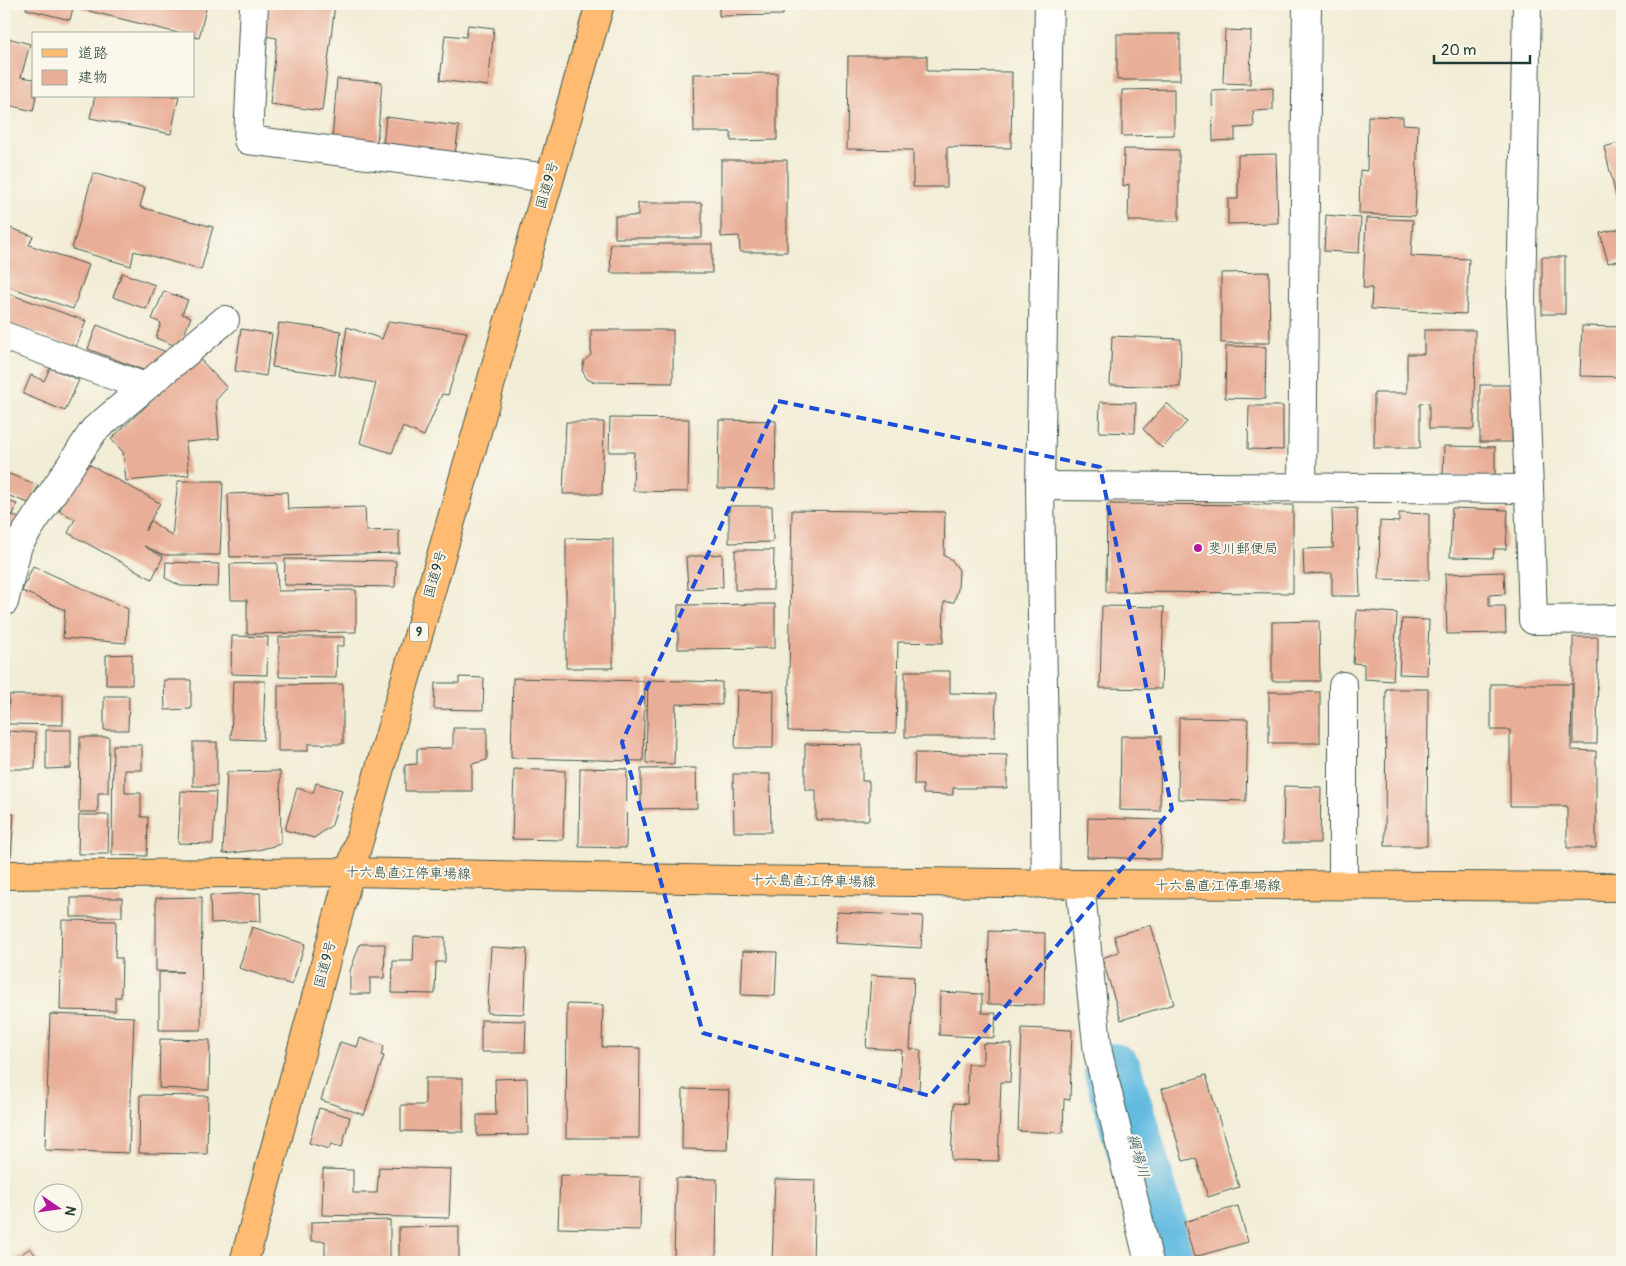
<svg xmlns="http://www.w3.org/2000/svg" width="1626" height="1266" viewBox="0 0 1626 1266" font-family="Pangolin,'Klee One',sans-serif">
  <rect width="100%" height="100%" fill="#fbf7ec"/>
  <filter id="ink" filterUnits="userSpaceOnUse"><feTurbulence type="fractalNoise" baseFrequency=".02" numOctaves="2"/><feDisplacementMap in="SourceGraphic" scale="10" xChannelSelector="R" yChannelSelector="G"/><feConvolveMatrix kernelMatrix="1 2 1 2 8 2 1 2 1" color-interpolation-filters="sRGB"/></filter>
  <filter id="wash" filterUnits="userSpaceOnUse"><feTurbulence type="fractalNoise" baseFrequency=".0096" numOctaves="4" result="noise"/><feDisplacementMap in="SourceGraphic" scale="20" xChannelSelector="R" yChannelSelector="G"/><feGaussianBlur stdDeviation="1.12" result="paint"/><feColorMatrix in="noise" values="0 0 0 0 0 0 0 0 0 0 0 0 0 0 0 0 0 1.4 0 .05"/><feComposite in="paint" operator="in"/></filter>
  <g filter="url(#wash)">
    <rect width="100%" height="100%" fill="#f2edd6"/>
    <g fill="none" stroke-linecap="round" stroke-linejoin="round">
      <path stroke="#63bce0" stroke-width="58" d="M1113 1072 1169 1262"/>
    </g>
    <g id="blocks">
      <g fill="#e9ae97">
        <path d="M28 4H74L70 20 26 9Z"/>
        <path d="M82 4H207L199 38 194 37V34H182L81 9Z"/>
        <path d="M268 4H335L322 111 270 104 277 38 264 36Z"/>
        <path d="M719 4H783V15L719 16Z"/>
        <path d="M468 25 494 28 488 86 440 80 445 35 466 37Z"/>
        <path d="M1225 30 1251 31 1250 84 1223 83Z"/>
        <rect x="1117" y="34" width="63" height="46"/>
        <path d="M4 37 30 44 21 77 34 79V96H36L33 111 4 104V71L6 63 4 62Z"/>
        <path d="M848 56H927V71L1012 72 1011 148 947 147V187H913V150L847 149Z"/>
        <path d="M777 73V140L731 141V132H694L693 74Z"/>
        <path d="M337 79 382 82 377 143 332 140Z"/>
        <path d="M1273 88V110L1253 111 1254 127 1235 128V140L1213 141 1212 91Z"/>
        <path d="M1174 89V135L1122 136V90Z"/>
        <path d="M95 96H179L171 134 90 118Z"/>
        <path d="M1368 116 1403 117V124L1418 125 1415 216 1359 214 1360 170 1367 171Z"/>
        <path d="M386 117 459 126 455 154 383 144Z"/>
        <path d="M1622 142V220L1604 147Z"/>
        <path d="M1124 149 1179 150V221H1128L1129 184 1123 186Z"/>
        <path d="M1276 154 1278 223 1228 224V199H1238V155Z"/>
        <path d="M721 160H787V252H740L739 236 721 237Z"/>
        <path d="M93 173 145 188 140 207 213 227 201 270 134 251 131 266 72 249Z"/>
        <path d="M638 203H702V238H615V216H638Z"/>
        <path d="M1326 215 1361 218 1359 253 1324 251Z"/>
        <path d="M1366 218 1413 220 1411 256 1469 259 1466 314 1371 309 1372 288H1363Z"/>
        <path d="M4 226 33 236 29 245 89 265 73 309 4 285Z"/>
        <path d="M1622 228V260L1608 263 1600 233Z"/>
        <path d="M610 244H712V273H611Z"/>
        <rect x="1542" y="257" width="23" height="57"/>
        <path d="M1269 272 1270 343H1221V273Z"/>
        <path d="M122 273 155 285 146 309 113 297Z"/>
        <path d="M164 291 188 300 182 314 191 317 179 347 156 338 161 323 152 319Z"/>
        <path d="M4 292 86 321 76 347 4 322Z"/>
        <path d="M389 321 467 332 448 395 442 394 424 436 403 427 392 453 360 443 376 383 339 376 347 327 382 339Z"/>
        <path d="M279 323 341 331 335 375 272 367Z"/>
        <path d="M97 325 169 353 151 373 88 349Z"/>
        <path d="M1582 326 1622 327V377L1580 376Z"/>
        <path d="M241 329 272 334 266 376 235 371Z"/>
        <path d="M591 330H673V383L594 382 587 379 582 370 584 361 591 355Z"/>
        <path d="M1424 330H1475L1474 429H1429V403L1420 404V448H1374V393H1407V354H1424Z"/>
        <path d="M1112 336 1181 339 1180 387 1110 385Z"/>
        <path d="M1226 346 1266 347 1265 399 1225 398Z"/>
        <path d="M198 357 227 388 216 400 219 439 186 442 189 475 126 481 123 452 111 439Z"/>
        <path d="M50 368 79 380 65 411 23 394 31 375 44 381Z"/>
        <rect x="1480" y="385" width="32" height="57"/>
        <path d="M1100 402 1136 403 1135 433 1099 432Z"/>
        <path d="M1167 403 1187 422 1162 448 1143 429Z"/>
        <path d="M1249 406H1283V450L1248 449Z"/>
        <path d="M610 418 689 419 688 492 633 491 634 452H609Z"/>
        <path d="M719 420 776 421 775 489 718 488Z"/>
        <path d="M566 422H604L602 494H563Z"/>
        <path d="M1444 446 1495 447V477L1443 476Z"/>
        <path d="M85 462 160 503 145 531 151 521 172 536 178 481H223L220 555H164L144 546 163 557 152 579 68 533 75 519 59 511Z"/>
        <path d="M4 472 38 485 31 504 4 494Z"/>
        <path d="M287 492 288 509 365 507 366 531 399 530V553L230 557 228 494Z"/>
        <path d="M4 500 17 504 13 515 4 512Z"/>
        <path d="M1107 504 1293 505V593L1106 592Z"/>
        <path d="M729 506H772L773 542 729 543Z"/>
        <path d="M1357 508 1360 596H1332V573L1304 574 1303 549 1333 548 1332 509Z"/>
        <path d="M1452 508 1508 510 1506 549H1494L1493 558 1450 557Z"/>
        <path d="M792 510 945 512 944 556 951 559 959 570 958 589 954 602H944L943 643 898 642 896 733 788 731Z"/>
        <path d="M4 513 20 518 17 533 4 530Z"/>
        <path d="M1399 513 1429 514V580L1379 579 1380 521 1399 522Z"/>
        <path d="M566 538 613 539V668H566Z"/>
        <path d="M735 550H774L773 590H735Z"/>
        <path d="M722 554 723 587 688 589 686 557Z"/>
        <path d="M285 559 396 561 395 587 284 585Z"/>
        <path d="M166 562 219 564 218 587 181 586 165 578Z"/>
        <path d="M277 563 278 591 356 590V632L247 634V600H231L230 564Z"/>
        <path d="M33 566 128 609 126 643 63 638 65 610 22 591Z"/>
        <path d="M1504 572 1505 594 1489 595V606H1505L1506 633 1447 634 1445 574Z"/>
        <path d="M775 604V648L678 649V605Z"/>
        <path d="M1102 606 1164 607 1161 689 1100 688Z"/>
        <path d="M1357 610 1397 613 1393 681 1364 679V664L1353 663Z"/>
        <path d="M1402 619 1429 620 1427 675 1399 674Z"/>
        <path d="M1319 621 1320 681H1272V622Z"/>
        <path d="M232 636 268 637 267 675 231 674Z"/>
        <path d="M279 637H344V646H337L336 678 279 677Z"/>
        <path d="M1573 637H1598L1597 744H1573Z"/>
        <path d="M132 654V685H106V655Z"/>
        <path d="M905 671H950V693L996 694 995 737H905Z"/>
        <path d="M459 677 484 678 483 710 434 709 435 683H459Z"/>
        <path d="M513 678 645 681 643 761 511 758Z"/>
        <path d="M164 680H191V709L165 710Z"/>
        <path d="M648 680 722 682V705L676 704 674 764 646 763Z"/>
        <path d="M233 681H265L263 740 231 739Z"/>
        <path d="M343 684V744H308V751H278V685Z"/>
        <path d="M1491 684H1572L1571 750 1596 751V848H1567V806H1510V730H1491Z"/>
        <path d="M1386 689H1428L1427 846H1385Z"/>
        <path d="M737 690 774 691 773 748H735Z"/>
        <rect x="1269" y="692" width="51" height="51"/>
        <path d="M9 695H63V725L8 724Z"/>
        <path d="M104 696H129L128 730H104Z"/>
        <path d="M1179 718 1248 719 1246 801 1178 799Z"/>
        <path d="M453 728H487V760L472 764V791H405V765L417 764V749L453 748Z"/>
        <path d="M46 730H71V768L46 769Z"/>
        <path d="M9 731 36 733 35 769H8Z"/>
        <path d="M1121 736H1161L1160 811 1120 810Z"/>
        <path d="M80 737H109L108 793H98V812H79Z"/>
        <rect x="193" y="742" width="24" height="44"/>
        <path d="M805 744 862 745V781H869V820H816V790H805Z"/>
        <path d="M113 745H142V770H125V793H141V817H148L147 856 112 855Z"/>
        <path d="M915 753 1007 755V788H953V795L923 794V785H914Z"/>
        <path d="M580 768 627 769 626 848 579 847Z"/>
        <path d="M696 768 697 808 641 809V769Z"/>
        <path d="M514 769 565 771 563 840 512 839Z"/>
        <path d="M280 771 281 844 258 850 223 854 227 772Z"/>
        <path d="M733 774H770L771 832H734Z"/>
        <path d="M316 783 342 790 332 825 314 838 285 830 297 788 313 793Z"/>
        <path d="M1284 786 1321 787 1320 843H1283Z"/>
        <path d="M181 791 216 792 213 844 178 843Z"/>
        <path d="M4 814H14L11 857H4Z"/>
        <path d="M79 815H109L108 854H78Z"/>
        <path d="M1088 818 1162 820 1161 859 1087 857Z"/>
        <path d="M260 893 261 921 211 923 210 895Z"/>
        <path d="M202 897 201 1030H159V972H183L156 971V898Z"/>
        <rect x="71" y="898" width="51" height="19"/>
        <path d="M837 912 923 916 921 948 835 943Z"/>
        <path d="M62 920 116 921 115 958H122L121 997H115V1011L60 1010Z"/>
        <path d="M1151 925 1174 1004 1121 1020 1102 958 1119 952 1114 936Z"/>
        <path d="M252 927 305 944 292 985 239 968Z"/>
        <path d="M989 931 1045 933 1044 1005 988 1004Z"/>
        <path d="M414 936 445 937V962H436L435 994 392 993 393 961H413Z"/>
        <path d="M360 944H385L384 978H370V994H350V971Z"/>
        <path d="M491 947 527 949 524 1014 487 1013Z"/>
        <path d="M743 951 777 952 775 996 741 995Z"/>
        <path d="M871 975 914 977 910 1049 921 1050 919 1090H899L902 1050 866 1048Z"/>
        <path d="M940 992 982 994V1013H996L994 1038 939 1035Z"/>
        <path d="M567 1004 603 1005 602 1047 640 1048 639 1138H566Z"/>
        <path d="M50 1014 134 1017 129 1153 45 1150Z"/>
        <path d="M481 1020 526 1021 525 1052H481Z"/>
        <path d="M1022 1028 1072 1030 1070 1100 1064 1099 1063 1133 1018 1131Z"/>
        <path d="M360 1038 384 1046 381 1055 384 1056 364 1115 321 1100 340 1042 357 1047Z"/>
        <path d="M160 1039 210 1040 209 1090 159 1088Z"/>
        <path d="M983 1043 1012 1044 1010 1082H1001L998 1161 951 1160 954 1103 967 1104 968 1064H983Z"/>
        <path d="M1206 1075 1239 1187 1208 1197 1196 1158 1183 1161 1162 1089Z"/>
        <path d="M425 1078H463V1132L401 1131V1105H425Z"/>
        <path d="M527 1078 528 1135 477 1136V1115H496L495 1079Z"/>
        <path d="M683 1089 729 1090 727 1150 682 1149Z"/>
        <path d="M140 1095 208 1096 207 1154 139 1153Z"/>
        <path d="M319 1108 350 1117 342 1147 331 1144 329 1149 309 1143Z"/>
        <path d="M379 1167 451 1169 449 1218 322 1215 323 1169 353 1170V1193H377Z"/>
        <path d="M560 1175 641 1177 640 1230 558 1228Z"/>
        <path d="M676 1178 717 1179 716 1262H674Z"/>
        <path d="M775 1179 815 1180 813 1262H772Z"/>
        <path d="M1238 1206 1248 1242 1194 1257 1184 1222Z"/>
        <path d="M390 1220V1258L325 1259V1241H311V1222Z"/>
        <path d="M459 1226V1262H399V1227Z"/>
        <path d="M30 1248 41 1262H11Z"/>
      </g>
    </g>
  </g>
  <g filter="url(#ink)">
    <use href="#blocks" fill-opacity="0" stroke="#3f574c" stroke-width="1"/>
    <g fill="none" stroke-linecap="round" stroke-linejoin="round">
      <defs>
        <g id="minor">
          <path d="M254 4 248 140 549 178"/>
          <path d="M1527 4 1521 300 1529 489 1533 620 1622 619"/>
          <path d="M4 336 145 387"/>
          <path d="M1040 486 1529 489"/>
          <path d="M1302 487 1307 4"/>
          <path d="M4 602 18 545 94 430 225 320"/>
          <path d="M1046 884 1040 486 1049 4"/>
          <path d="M1080 884 1098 1053 1149 1262"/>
          <path d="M1343 885V686"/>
        </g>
        <path id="major" d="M4 875 350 872 733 880 1080 884 1622 887"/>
        <path id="highway" d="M244 1262 350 872 600 4"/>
      </defs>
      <use href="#minor" stroke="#3f574c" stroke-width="30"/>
      <use href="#major" stroke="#3f574c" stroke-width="30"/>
      <use href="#highway" stroke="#3f574c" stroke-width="30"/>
      <use href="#minor" stroke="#fff" stroke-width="28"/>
      <use href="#major" stroke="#ffbb71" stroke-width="28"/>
      <use href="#highway" stroke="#ffbb71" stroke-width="28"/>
    </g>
  </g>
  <path fill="none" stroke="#1d4ed8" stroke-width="4" stroke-dasharray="10 6" stroke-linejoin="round" d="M778 401 1100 467 1172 809 930 1096 703 1033 622 742Z"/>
  <circle fill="#b5179e" stroke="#fbf7ec" stroke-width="2" cx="1198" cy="548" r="5"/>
  <g text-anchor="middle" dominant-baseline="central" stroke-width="4" stroke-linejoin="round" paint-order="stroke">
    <rect fill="#fbf7ec" stroke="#61756b" stroke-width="1" x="410" y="622.5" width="18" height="19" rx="4"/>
    <g font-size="12" font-weight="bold" fill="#1f3d34">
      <text x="419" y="632">9</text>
    </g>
    <g font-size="14" fill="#1f3d34" stroke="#fbf7ec">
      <text transform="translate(547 185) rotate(-74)">国道9号</text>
      <text transform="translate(435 574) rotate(-74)">国道9号</text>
      <text transform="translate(408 873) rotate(1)">十六島直江停車場線</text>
      <text transform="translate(813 881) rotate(1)">十六島直江停車場線</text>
      <text x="1218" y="885">十六島直江停車場線</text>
      <text transform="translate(325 964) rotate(-75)">国道9号</text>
    </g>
    <g font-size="14" fill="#1f3d34" stroke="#fbf7ec" text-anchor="start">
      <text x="1208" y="548">斐川郵便局</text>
    </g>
    <g font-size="15" font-style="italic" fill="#305d5f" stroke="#fbf7ec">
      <text transform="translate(1138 1156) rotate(74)">綱場川</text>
    </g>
  </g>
  <rect width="1626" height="1266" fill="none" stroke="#fbf7ec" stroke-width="20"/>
  <rect x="32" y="32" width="162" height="65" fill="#fbf7ec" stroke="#a3ada2"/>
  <rect x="42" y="49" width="25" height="8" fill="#ffbb71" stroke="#a3ada2"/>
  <text x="78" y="58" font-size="15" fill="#1f3d34">道路</text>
  <rect x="42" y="70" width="25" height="15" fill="#e9ae97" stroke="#a3ada2"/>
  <text x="78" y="82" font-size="15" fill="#1f3d34">建物</text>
  <g transform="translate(58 1208) rotate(103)"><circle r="24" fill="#fbf7ec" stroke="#a3ada2"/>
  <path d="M0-4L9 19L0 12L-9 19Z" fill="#b5179e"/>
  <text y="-8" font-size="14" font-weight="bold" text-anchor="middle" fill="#1f3d34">N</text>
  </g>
  <path d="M1434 55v8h96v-8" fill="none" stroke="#1f3d34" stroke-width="2.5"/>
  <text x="1441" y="55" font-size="15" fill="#1f3d34" stroke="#fbf7ec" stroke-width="4" paint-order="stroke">20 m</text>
</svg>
